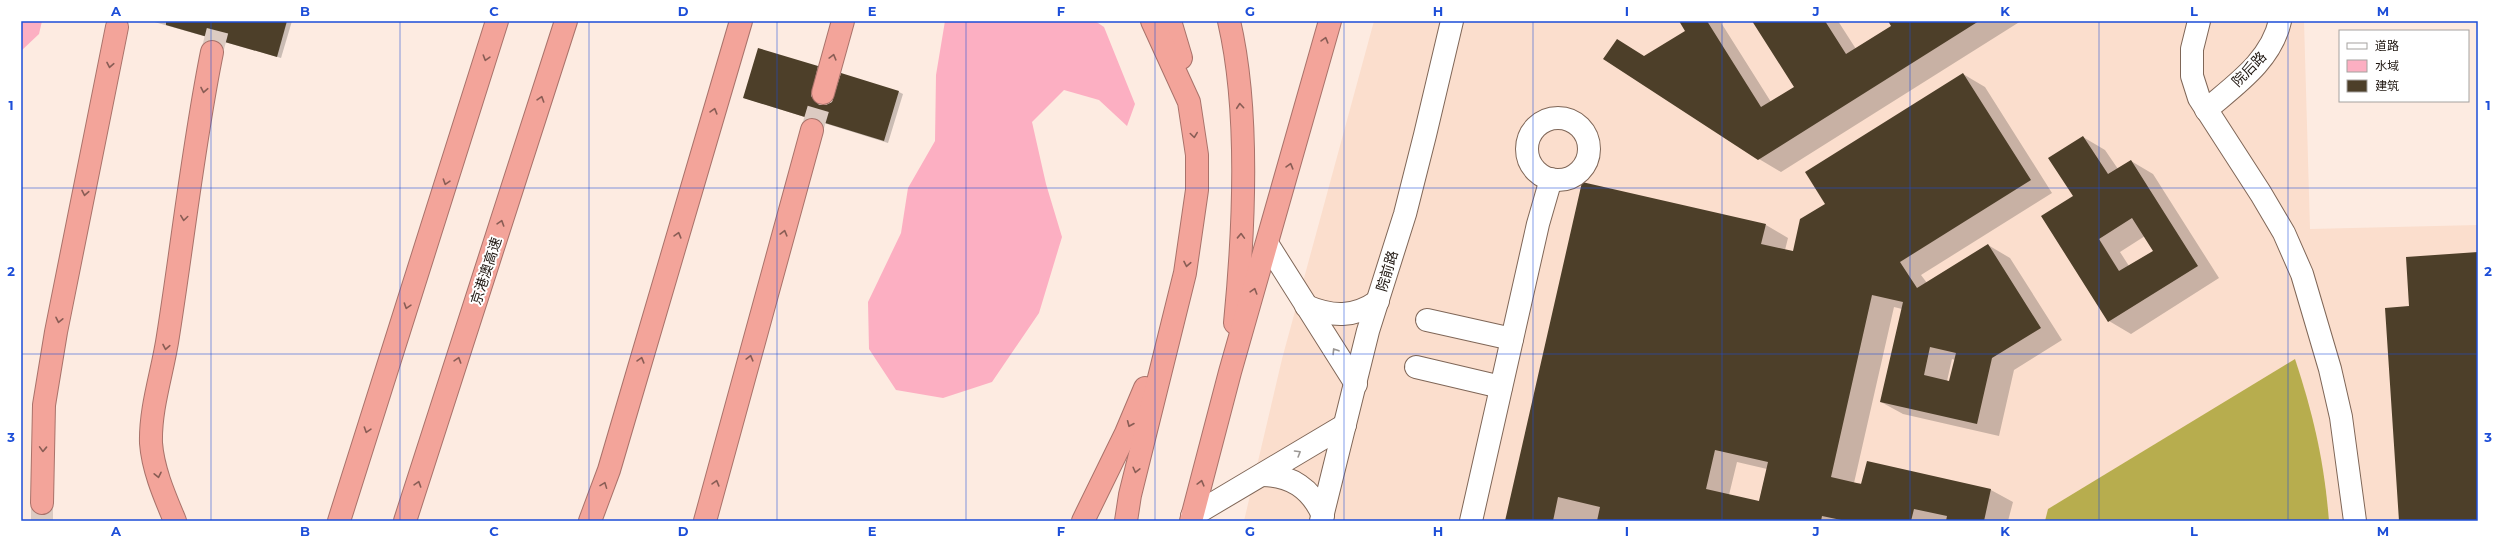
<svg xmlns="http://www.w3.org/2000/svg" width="2499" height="542" viewBox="0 0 2499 542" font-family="Montserrat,'Noto Sans SC',sans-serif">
  <rect width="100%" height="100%" fill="#fdebe1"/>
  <path fill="#fbdecd" d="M1374 21H2304L2310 229 2478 225V521H1244L1282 359Z"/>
  <path fill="#b7ad4e" d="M2295 359C2314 417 2324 461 2329 521H2045L2048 509Z"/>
  <g fill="#fcafc2">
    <path d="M21 21H42L39 34 21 51Z"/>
    <path d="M945 21H1095L1104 27 1135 104 1127 126 1099 100 1064 90 1032 122 1046 184 1062 237 1039 313 992 382 943 398 896 390 869 349 868 302 901 233 908 188 935 141 936 75Z"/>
  </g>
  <g fill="#0003" fill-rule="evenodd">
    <path d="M151 21H292L281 58Z"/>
    <path d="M1680 21H1720L1771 102 1795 87 1755 21H1838L1856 49 1893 26 1890 21H2021L1781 172 1759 159 1617 40 1645 57 1687 31Z"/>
    <path d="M817 67 821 69 815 99 821 106 899 92 903 94 888 143 744 98Z"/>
    <path d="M1963 74 1985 87 2052 193 1921 275 1927 283 1988 245 2010 258 2062 340 2014 370 1999 436 1903 414 1881 402 1902 309 1894 307 1854 483 1991 490 2013 502 2008 521H1506L1766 225 1788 238 1785 250 1794 252 1826 204ZM1952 359 1955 360 1950 382 1947 381ZM1737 462 1767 469 1759 502 1729 495Z"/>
    <path d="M2083 137 2105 150 2118 169 2131 161 2153 174 2219 278 2131 334 2109 321 2074 197ZM2145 236 2154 251 2129 266 2120 252Z"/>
  </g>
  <g fill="#4d3f29" fill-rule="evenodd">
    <path d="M166 21H287L277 57 166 25Z"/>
    <path d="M1679 21H1707L1761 107 1794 87 1752 21H1825L1846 54 1891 26 1888 21H1979L1758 160 1603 59 1617 39 1644 56 1685 31Z"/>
    <path d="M758 48 818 66 811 96 819 105H826L832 102 841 73 899 91 884 141 822 122 816 118H808L743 98Z"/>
    <path d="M1963 73 2031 180 1900 262 1917 288 1988 244 2041 328 1992 358 1977 424 1880 402 1903 302 1872 295 1831 477 1861 484 1867 461 1991 489 1984 521H1946L1947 516 1914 509 1911 521H1846L1822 516 1821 521H1597L1600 507 1558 497 1553 521H1505L1582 182 1766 224 1761 244 1793 251 1800 219 1825 204 1805 172ZM1930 347 1956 353 1949 381 1924 375ZM1715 450 1768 462 1759 501 1706 489Z"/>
    <path d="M2083 136 2108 174 2131 160 2198 266 2108 322 2041 216 2073 196 2048 158ZM2132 218 2153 251 2119 271 2099 239Z"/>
    <path d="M2478 252V521H2399L2385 308 2409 306 2406 257Z"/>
  </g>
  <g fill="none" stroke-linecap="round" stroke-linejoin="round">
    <g stroke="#dccbc2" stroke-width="22" stroke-dasharray="22 11" stroke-linecap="butt">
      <path d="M212 52 220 21"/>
      <path d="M812 130 823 93"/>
      <path d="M42 503V521"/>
    </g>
    <defs>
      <g id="minor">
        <path d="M2199 21 2192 49V76L2199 98 2261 194 2284 233 2302 274 2330 369 2341 417 2355 521"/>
        <path d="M2206 110C2235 85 2271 61 2280 21"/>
        <circle cx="1558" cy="149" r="31"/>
        <path d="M1268 245 1356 384"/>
        <path d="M1306 306C1332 317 1354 318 1378 301"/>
        <path d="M1427 320 1512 339"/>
        <path d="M1416 367 1501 387"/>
        <path d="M1262 475C1291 475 1312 489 1323 516"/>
        <path d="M1192 516 1345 425"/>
        <path d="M1321 521 1368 331 1405 214 1425 135 1452 21"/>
        <path d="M1471 521 1538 224 1551 179"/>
      </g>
      <g id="highway">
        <path d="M1170 21 1181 58"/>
        <path d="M1229 21C1250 111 1244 231 1235 323"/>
        <path d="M823 93 843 21"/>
        <path d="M42 503 44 405 56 332 117 27"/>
        <path d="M175 521C165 497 153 470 151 443 150 407 163 371 168 336 183 241 193 146 212 52"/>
        <path d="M339 521 497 21"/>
        <path d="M405 521 566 21"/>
        <path d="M590 521 609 470 741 21"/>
        <path d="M705 521 812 130"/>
        <path d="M1083 521 1126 433 1145 388"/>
        <path d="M1126 521 1130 495 1185 273 1197 190V155L1189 102 1152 21"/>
        <path d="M1191 521 1230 372 1330 21"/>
      </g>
    </defs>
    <use href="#minor" stroke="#7f6657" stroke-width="24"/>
    <use href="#highway" stroke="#a9726a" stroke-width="24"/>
    <use href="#minor" stroke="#fff" stroke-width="22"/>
    <use href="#highway" stroke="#f3a49a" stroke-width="22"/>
  </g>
  <defs><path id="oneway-chevron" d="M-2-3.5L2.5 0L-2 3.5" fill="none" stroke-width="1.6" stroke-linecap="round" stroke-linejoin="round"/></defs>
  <g stroke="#895d55">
    <use href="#oneway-chevron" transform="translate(1325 40) rotate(-74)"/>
    <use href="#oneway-chevron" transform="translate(833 57) rotate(-75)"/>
    <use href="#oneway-chevron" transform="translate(486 58) rotate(107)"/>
    <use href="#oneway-chevron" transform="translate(110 65) rotate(101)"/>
    <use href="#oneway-chevron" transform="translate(204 90) rotate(101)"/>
    <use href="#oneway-chevron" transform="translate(541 99) rotate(-72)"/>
    <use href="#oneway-chevron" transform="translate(1240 106) rotate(-95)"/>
    <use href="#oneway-chevron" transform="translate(714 111) rotate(-74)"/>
    <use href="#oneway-chevron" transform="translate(1194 135) rotate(82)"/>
    <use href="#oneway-chevron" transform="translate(1290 166) rotate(-74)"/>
    <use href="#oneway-chevron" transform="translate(446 182) rotate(108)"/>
    <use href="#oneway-chevron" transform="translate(85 193) rotate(101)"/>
    <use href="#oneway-chevron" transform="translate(184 218) rotate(98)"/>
    <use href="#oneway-chevron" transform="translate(501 223) rotate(-72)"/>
    <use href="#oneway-chevron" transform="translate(784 233) rotate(-75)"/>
    <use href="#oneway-chevron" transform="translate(678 235) rotate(-74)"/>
    <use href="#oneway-chevron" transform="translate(1241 236) rotate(-88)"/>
    <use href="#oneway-chevron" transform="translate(1187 264) rotate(101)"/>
    <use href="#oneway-chevron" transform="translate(1254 291) rotate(-73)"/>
    <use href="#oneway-chevron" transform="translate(407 306) rotate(108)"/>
    <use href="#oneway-chevron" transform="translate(59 320) rotate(102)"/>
    <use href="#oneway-chevron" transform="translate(166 347) rotate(101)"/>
    <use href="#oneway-chevron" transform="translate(750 358) rotate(-75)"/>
    <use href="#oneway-chevron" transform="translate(458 360) rotate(-72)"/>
    <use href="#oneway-chevron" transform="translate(641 360) rotate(-74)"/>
    <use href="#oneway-chevron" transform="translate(1130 424) rotate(113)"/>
    <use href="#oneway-chevron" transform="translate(367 430) rotate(108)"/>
    <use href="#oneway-chevron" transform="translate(43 449) rotate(92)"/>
    <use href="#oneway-chevron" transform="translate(1136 470) rotate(104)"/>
    <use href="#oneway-chevron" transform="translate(158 475) rotate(78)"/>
    <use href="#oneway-chevron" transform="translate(716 483) rotate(-74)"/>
    <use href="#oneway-chevron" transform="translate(1201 483) rotate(-75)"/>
    <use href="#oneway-chevron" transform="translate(418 484) rotate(-72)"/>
    <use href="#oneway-chevron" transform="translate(604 485) rotate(-69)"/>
  </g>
  <g stroke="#9a9693">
    <use href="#oneway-chevron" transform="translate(1335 351) rotate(-122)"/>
    <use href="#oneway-chevron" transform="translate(1298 453) rotate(-31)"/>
  </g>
  <path fill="none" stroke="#1d4ed8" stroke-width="1" stroke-opacity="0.55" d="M211 21V521M400 21V521M589 21V521M777 21V521M966 21V521M1155 21V521M1344 21V521M1533 21V521M1722 21V521M1910 21V521M2099 21V521M2288 21V521M21 188H2478M21 354H2478"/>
  <g text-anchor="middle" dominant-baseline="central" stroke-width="4" stroke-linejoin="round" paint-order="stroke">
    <g font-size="14" fill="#1f1610" stroke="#fff">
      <text transform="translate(2249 69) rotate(-46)">院后路</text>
      <text transform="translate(486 271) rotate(-72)">京港澳高速</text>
      <text transform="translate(1387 271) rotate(-73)">院前路</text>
    </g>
  </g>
  <rect width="2499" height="542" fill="none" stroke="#ffffff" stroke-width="44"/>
  <rect x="2339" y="30" width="130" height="72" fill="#ffffff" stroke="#a5a29f"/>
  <rect x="2347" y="43" width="20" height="6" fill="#ffffff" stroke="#a5a29f"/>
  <text x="2375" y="50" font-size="12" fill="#1f1610">道路</text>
  <rect x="2347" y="60" width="20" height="12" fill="#fcafc2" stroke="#a5a29f"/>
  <text x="2375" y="70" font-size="12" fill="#1f1610">水域</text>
  <rect x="2347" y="80" width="20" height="12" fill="#4d3f29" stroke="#a5a29f"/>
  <text x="2375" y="90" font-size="12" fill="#1f1610">建筑</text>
  <rect x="22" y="22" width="2455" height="498" fill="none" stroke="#1d4ed8" stroke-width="1.5"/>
  <g font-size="13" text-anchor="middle" font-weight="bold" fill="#1d4ed8">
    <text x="116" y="16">A</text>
    <text x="305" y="16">B</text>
    <text x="494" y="16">C</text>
    <text x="683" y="16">D</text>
    <text x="872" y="16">E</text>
    <text x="1061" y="16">F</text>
    <text x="1250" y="16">G</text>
    <text x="1438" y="16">H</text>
    <text x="1627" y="16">I</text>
    <text x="1816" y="16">J</text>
    <text x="2005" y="16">K</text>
    <text x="2194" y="16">L</text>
    <text x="2383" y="16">M</text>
    <text x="11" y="110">1</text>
    <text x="2488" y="110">1</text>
    <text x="11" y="276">2</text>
    <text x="2488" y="276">2</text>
    <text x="11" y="442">3</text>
    <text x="2488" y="442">3</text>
    <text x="116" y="536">A</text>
    <text x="305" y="536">B</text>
    <text x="494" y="536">C</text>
    <text x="683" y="536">D</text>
    <text x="872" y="536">E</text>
    <text x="1061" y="536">F</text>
    <text x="1250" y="536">G</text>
    <text x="1438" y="536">H</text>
    <text x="1627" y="536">I</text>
    <text x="1816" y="536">J</text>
    <text x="2005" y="536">K</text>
    <text x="2194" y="536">L</text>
    <text x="2383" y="536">M</text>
  </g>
</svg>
